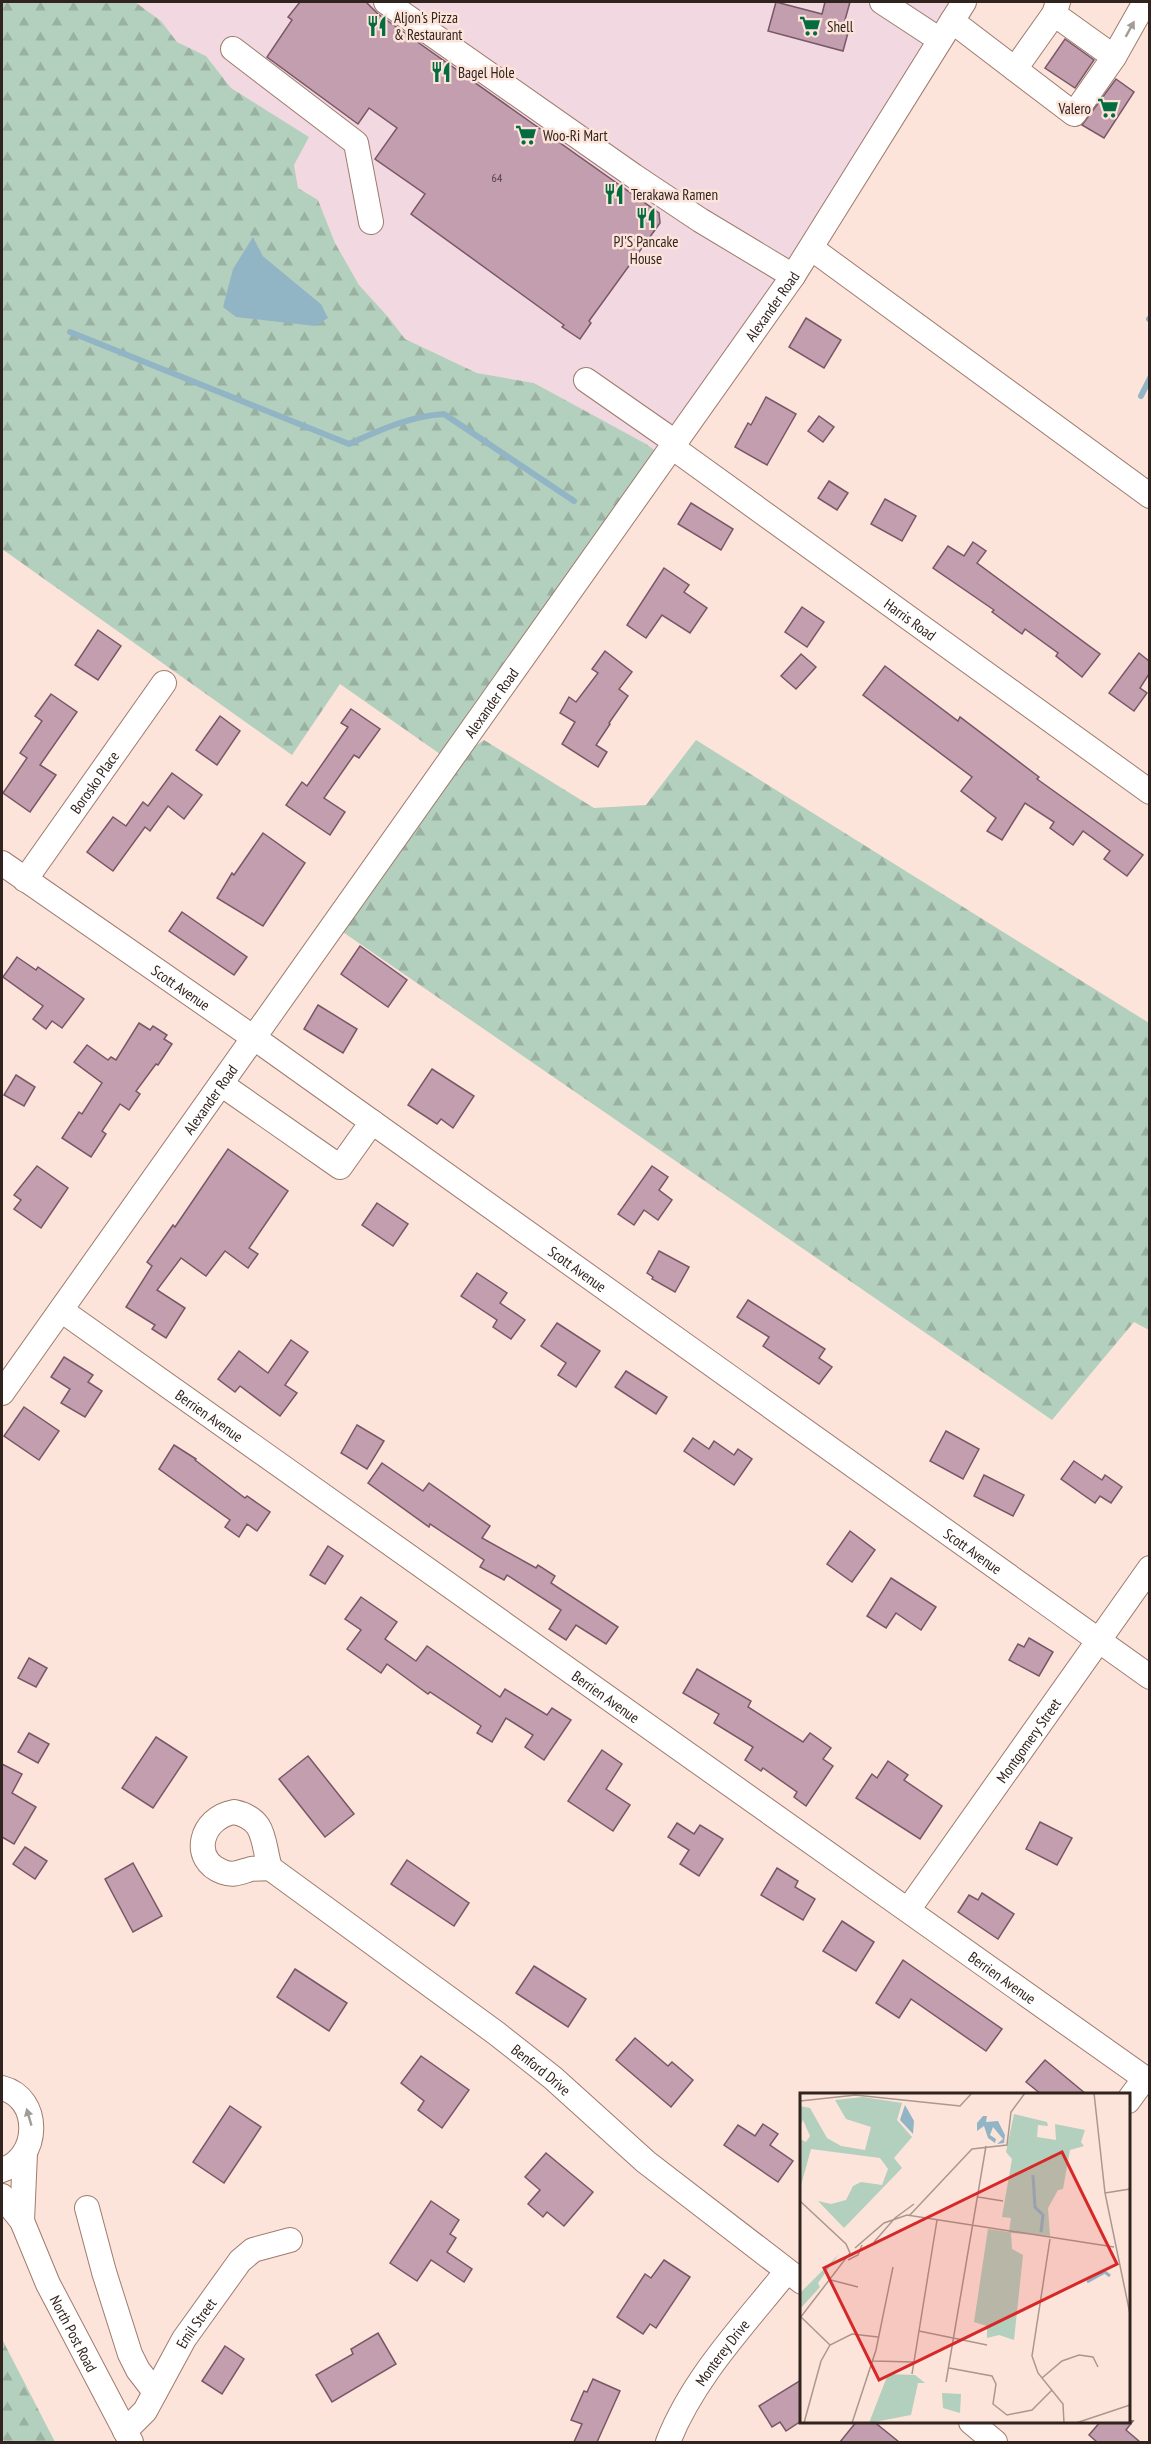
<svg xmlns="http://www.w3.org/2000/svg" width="1151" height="2444" viewBox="0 0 1151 2444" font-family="'PT Sans Narrow',sans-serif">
  <defs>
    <pattern id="forest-firs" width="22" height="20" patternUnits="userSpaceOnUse" patternTransform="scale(1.5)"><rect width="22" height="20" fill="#b3cfbd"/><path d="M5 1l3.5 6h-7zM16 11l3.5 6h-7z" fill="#9ab1a2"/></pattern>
  </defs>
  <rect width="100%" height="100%" fill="#fce4da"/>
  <path fill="#f1d8e1" d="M135 2H964L665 458 646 444 534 383 478 373 405 339 389 318 359 285 335 243 318 200 298 188 294 165 309 137 231 88 206 56 177 42 161 21Z"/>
  <g fill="url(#forest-firs)" fill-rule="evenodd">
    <path d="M2 2H135L161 21 177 42 206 56 231 88 309 137 294 165 298 188 318 200 335 243 359 285 389 318 405 339 477 373 534 383 646 444 665 458 450 761 340 684 292 755 2 549ZM253 238 263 256 321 304 223 307Z"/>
    <path d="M484 740 594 808 646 805 696 740 1149 1023V1330L1134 1322 1052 1420 337 928 458 758Z"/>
    <path d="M2 2339 55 2442H4L2 2435Z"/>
  </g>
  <path fill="#91b5c4" d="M253 237 263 256 321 304 328 318 315 326 236 317 223 307 233 269Z"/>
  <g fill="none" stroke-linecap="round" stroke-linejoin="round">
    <g stroke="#91b5c4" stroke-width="6">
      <path d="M1149 319 1150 320"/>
      <path d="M70 332 349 444C380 430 410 416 444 414L574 501"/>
      <path d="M1141 396 1150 378"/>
    </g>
  </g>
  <g fill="#c39eaf" stroke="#795767" stroke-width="1.5">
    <path d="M300 2H366L378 14 659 213 660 223 589 321 591 323 580 339 562 327 564 325 411 214 425 194 375 159 397 128 369 108 358 124 267 57 292 20 288 17Z"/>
    <path d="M776 2 822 14 825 2H850L845 20 851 22 843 51 768 31Z"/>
    <path d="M1065 39 1094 60 1075 88 1045 68Z"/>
    <path d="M1116 79 1134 92 1104 138 1082 125Z"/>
    <path d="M806 318 841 340 824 368 789 347Z"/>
    <path d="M766 397 796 414 767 465 735 447 748 423 751 425Z"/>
    <path d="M819 416 834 427 823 442 808 431Z"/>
    <path d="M829 481 848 493 837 510 818 498Z"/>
    <path d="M885 499 916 516 902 541 871 524Z"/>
    <path d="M691 503 733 529 721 550 678 524Z"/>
    <path d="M973 542 986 551 977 563 1100 654 1082 677 1056 656 1058 653 1025 629 1022 634 992 612 994 610 933 568 948 546 964 556Z"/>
    <path d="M664 568 689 585 684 592 707 608 690 633 662 615 646 638 627 625Z"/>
    <path d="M802 607 824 622 807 647 785 632Z"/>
    <path d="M98 630 121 646 98 680 75 665Z"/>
    <path d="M605 651 632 672 619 689 628 696 609 723 610 724 596 745 607 752 598 767 562 744 575 722 560 713 569 697 576 702 598 673 592 669Z"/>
    <path d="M1139 653 1149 661V674L1140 688 1147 693 1134 711 1109 693Z"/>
    <path d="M801 654 816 667 796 689 781 676Z"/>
    <path d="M885 666 958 721 960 717 1039 777 1037 779 1143 855 1127 876 1104 859 1110 851 1083 831 1073 845 1050 828 1054 822 1025 803 1002 840 987 831 996 818 961 791 972 777 863 695Z"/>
    <path d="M51 694 77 712 40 765 56 775 30 812 3 793 27 758 20 753 42 721 35 716Z"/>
    <path d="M351 709 380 729 359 758 354 755 324 798 345 812 330 835 286 805 302 782 307 786 348 727 341 723Z"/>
    <path d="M220 716 240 731 217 765 196 750Z"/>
    <path d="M172 773 202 795 184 819 168 806 150 831 145 827 113 871 87 852 113 817 126 826 143 802 148 806Z"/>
    <path d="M263 833 305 863 263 926 217 898 232 873 234 875Z"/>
    <path d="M182 912 247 957 234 975 169 931Z"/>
    <path d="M360 946 407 980 388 1007 341 974Z"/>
    <path d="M17 957 36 970 38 967 84 999 62 1028 52 1021 46 1029 33 1019 43 1006 3 977Z"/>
    <path d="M318 1005 357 1029 343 1053 304 1029Z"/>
    <path d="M139 1023 150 1030 153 1026 167 1035 164 1039 172 1044 158 1065 156 1064 136 1091 140 1094 129 1110 120 1104 102 1131 106 1134 91 1157 62 1138 79 1112 82 1114 102 1083 74 1062 87 1045 108 1060 111 1057 116 1060Z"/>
    <path d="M432 1069 474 1096 453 1128 441 1119 437 1124 408 1105Z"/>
    <path d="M16 1075 35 1087 24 1106 4 1095Z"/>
    <path d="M228 1149 288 1191 249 1248 258 1254 248 1268 225 1251 206 1276 181 1258 157 1290 185 1308 166 1338 152 1329 155 1325 126 1307 152 1266 147 1262 173 1225 175 1227Z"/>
    <path d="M37 1166 68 1188 41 1228 14 1209 21 1200 14 1195Z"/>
    <path d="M652 1166 668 1177 659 1190 672 1200 658 1220 644 1210 634 1225 618 1214Z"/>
    <path d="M377 1203 408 1224 393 1246 362 1225Z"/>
    <path d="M659 1251 689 1267 675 1292 652 1279 653 1277 647 1273Z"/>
    <path d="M477 1273 507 1293 500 1303 525 1320 511 1339 493 1327 497 1320 461 1296Z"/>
    <path d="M748 1300 825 1349 819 1358 832 1367 819 1384 763 1346 769 1337 737 1317Z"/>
    <path d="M557 1323 600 1351 576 1387 558 1375 566 1363 541 1346Z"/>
    <path d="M291 1340 308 1352 285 1385 297 1393 280 1416 240 1386 235 1392 218 1379 239 1351 268 1373Z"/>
    <path d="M64 1357 93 1375 88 1382 102 1391 85 1417 61 1403 70 1389 51 1377Z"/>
    <path d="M626 1371 667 1397 656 1414 615 1387Z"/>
    <path d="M24 1407 59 1431 39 1460 4 1436Z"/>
    <path d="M357 1425 384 1441 367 1469 341 1453Z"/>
    <path d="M946 1431 979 1449 963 1479 930 1461Z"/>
    <path d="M693 1438 709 1449 714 1441 734 1455 738 1449 752 1459 734 1485 684 1451Z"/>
    <path d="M174 1445 196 1459 195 1460 245 1498 247 1496 270 1512 257 1531 247 1524 239 1537 225 1527 230 1520 159 1469Z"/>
    <path d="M1074 1461 1102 1480 1105 1475 1122 1487 1111 1503 1100 1496 1095 1503 1061 1479Z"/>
    <path d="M382 1463 423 1491 429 1483 490 1526 482 1538 536 1568 538 1565 555 1576 551 1583 618 1627 606 1644 576 1625 566 1640 549 1629 561 1610 507 1575 504 1580 480 1567 484 1560 430 1524 429 1527 368 1483Z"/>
    <path d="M984 1475 1024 1495 1013 1516 974 1496Z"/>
    <path d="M850 1531 875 1550 852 1582 827 1564Z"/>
    <path d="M328 1546 343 1556 325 1584 310 1575Z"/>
    <path d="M891 1578 936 1607 921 1630 896 1613 886 1628 867 1616Z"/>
    <path d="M361 1597 397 1622 385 1639 416 1661 427 1646 500 1697 505 1689 547 1715 552 1708 571 1720 544 1760 525 1747 533 1735 506 1718 492 1742 477 1733 481 1726 430 1692 428 1694 387 1664 381 1673 347 1649 361 1630 345 1619Z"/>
    <path d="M1029 1638 1053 1652 1039 1676 1009 1660 1018 1644 1024 1647Z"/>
    <path d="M29 1658 47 1668 36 1687 18 1678Z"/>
    <path d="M697 1669 751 1701 748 1707 803 1742 810 1733 831 1748 823 1759 833 1766 806 1806 794 1797 797 1792 763 1768 761 1771 745 1760 753 1747 714 1723 719 1714 683 1693Z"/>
    <path d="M29 1733 49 1744 38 1763 18 1752Z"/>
    <path d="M156 1737 187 1757 153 1808 122 1788Z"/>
    <path d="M602 1750 622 1764 606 1789 630 1805 613 1831 568 1801Z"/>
    <path d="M308 1756 354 1814 325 1837 279 1779Z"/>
    <path d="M888 1761 908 1775 904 1780 942 1806 920 1839 856 1798 872 1774 877 1778Z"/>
    <path d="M2 1764 22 1774 12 1793 36 1807 14 1844 2 1837Z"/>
    <path d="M1040 1822 1072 1838 1057 1865 1026 1849Z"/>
    <path d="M677 1823 694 1834 700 1825 723 1839 699 1876 680 1864 689 1850 668 1837Z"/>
    <path d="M25 1847 47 1861 35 1879 13 1864Z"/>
    <path d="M407 1860 469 1903 454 1926 391 1884Z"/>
    <path d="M133 1863 162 1916 133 1932 105 1879Z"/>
    <path d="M777 1868 798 1881 795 1887 815 1899 803 1920 761 1895Z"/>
    <path d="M982 1893 1014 1914 998 1939 958 1912 969 1895 978 1900Z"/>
    <path d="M842 1921 874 1942 856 1971 823 1951Z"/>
    <path d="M903 1960 1002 2029 986 2051 911 1999 899 2018 876 2003Z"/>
    <path d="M534 1966 586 1999 568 2027 516 1993Z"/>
    <path d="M295 1969 347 2003 329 2031 277 1997Z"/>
    <path d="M635 2038 668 2066 672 2062 693 2080 671 2107 616 2060Z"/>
    <path d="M421 2056 469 2090 442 2128 418 2110 424 2101 401 2083Z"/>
    <path d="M1045 2060 1086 2094H1041L1026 2082Z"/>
    <path d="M230 2106 261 2127 224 2183 193 2162Z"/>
    <path d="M763 2124 778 2134 770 2145 793 2161 778 2182 724 2145 738 2125 755 2136Z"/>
    <path d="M546 2153 593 2192 564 2226 547 2212 543 2217 528 2204 540 2190 525 2177Z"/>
    <path d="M431 2201 459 2220 450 2234 456 2238 447 2252 472 2269 464 2282 431 2260 417 2281 390 2263Z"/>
    <path d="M664 2260 690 2277 656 2328 650 2324 643 2334 617 2317 645 2274 651 2278Z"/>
    <path d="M378 2333 396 2364 332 2402 316 2375 353 2354 351 2349Z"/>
    <path d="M225 2346 244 2359 222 2394 202 2381Z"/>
    <path d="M593 2379 620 2391 597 2442H574L582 2424 571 2420 584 2391 587 2392Z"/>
    <path d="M801 2380V2421L786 2431 780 2422 772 2427 759 2406Z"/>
    <path d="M857 2421H873L899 2442H840Z"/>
    <path d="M1101 2421H1133L1126 2430 1140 2442H1097L1089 2435Z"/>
  </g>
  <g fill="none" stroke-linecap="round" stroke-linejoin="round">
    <defs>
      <g id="minor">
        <path d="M386 2 634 176 700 220 793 276"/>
        <path d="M882 2 940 40"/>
        <path d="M1054 14 1114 57"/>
        <path d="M952 21 1074 114 1114 57 1145 2"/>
        <path d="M233 49 356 143 371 222"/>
        <path d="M1015 69 1054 14 1058 2"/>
        <path d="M811 248 1150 496"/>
        <path d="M586 380 675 442"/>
        <path id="s1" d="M672 447 1150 792"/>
        <path id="s2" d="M2 863 267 1047 1150 1677"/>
        <path id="s3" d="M25 880 164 683"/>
        <path d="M221 1084 340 1167 372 1122"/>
        <path id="s4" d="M61 1310 1150 2082"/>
        <path id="s5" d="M2 1393 793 276 964 2"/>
        <path d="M234 1812C267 1819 262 1842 270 1868 264 1869 257 1868 251 1869 240 1872 234 1876 223 1872 190 1860 200 1818 234 1812Z"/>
        <path id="s6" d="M270 1868 496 2033 553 2078 646 2162 802 2282"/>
        <path id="s7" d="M908 1910 1150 1568"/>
        <path d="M2 2088C42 2098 40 2159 2 2170"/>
        <path d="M1128 2101 1145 2078"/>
        <path id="s8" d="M2 2196 22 2221 48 2284 131 2442"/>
        <path d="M87 2208 104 2272 130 2354 138 2370 155 2392"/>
        <path d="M22 2221 25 2153"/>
        <path d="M971 2422 995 2442"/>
        <path id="s9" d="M125 2431 145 2411 184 2339 240 2261 253 2250 290 2240"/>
        <path id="s10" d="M668 2442C693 2378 744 2325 787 2271"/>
      </g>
    </defs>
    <use href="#minor" stroke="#9f7b6d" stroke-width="26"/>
    <use href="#minor" stroke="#fff" stroke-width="24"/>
  </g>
  <defs><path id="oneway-solid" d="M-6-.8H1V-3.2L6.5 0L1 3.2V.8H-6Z" transform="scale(1.5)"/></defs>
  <g fill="#a29c99">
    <use href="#oneway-solid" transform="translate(1130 29) rotate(-61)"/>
    <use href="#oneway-solid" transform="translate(29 2117) rotate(-106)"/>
  </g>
  <defs>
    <symbol id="restaurant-bare" viewBox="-9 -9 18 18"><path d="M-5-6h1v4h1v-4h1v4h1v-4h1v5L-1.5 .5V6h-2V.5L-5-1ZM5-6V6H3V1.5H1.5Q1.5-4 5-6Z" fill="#056c42" stroke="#fce4da" stroke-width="2.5" paint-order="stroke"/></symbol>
    <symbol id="supermarket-bare" viewBox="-9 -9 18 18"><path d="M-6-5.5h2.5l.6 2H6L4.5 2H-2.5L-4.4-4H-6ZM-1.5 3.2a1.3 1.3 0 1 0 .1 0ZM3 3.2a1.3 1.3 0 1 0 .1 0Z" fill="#056c42" stroke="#fce4da" stroke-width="2.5" paint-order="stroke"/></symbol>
  </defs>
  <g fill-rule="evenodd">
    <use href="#restaurant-bare" x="362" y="11" width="30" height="30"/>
    <use href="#supermarket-bare" x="795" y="11" width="30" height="30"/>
    <use href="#restaurant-bare" x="426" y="57" width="30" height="30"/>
    <use href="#supermarket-bare" x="1093" y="93" width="30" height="30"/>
    <use href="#supermarket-bare" x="511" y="120" width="30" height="30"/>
    <use href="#restaurant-bare" x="599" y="179" width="30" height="30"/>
    <use href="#restaurant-bare" x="631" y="203" width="30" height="30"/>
  </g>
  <g text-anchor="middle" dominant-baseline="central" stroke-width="5" stroke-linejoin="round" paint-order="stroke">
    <g font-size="12" fill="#564242">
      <text x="497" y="177">64</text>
    </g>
    <g font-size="15" fill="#31231d" stroke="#fce4da" text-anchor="start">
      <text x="394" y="17">Aljon's Pizza<tspan x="394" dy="17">&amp; Restaurant</tspan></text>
      <text x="827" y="26">Shell</text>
      <text x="458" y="72">Bagel Hole</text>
      <text x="1091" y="108" text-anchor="end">Valero</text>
      <text x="543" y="135">Woo-Ri Mart</text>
      <text x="631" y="194">Terakawa Ramen</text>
      <text x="646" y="241" text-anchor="middle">PJ'S Pancake<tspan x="646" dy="17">House</tspan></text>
    </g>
    <g font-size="15" fill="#31231d" stroke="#fce4da">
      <text stroke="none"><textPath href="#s5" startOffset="1332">Alexander Road</textPath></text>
      <text stroke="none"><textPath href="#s1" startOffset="294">Harris Road</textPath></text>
      <text stroke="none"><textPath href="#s5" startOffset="846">Alexander Road</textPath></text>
      <text stroke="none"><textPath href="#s3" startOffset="120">Borosko Place</textPath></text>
      <text stroke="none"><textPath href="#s2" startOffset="218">Scott Avenue</textPath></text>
      <text stroke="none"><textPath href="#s5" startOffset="360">Alexander Road</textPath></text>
      <text stroke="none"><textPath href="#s2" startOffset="704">Scott Avenue</textPath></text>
      <text stroke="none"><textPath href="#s4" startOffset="182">Berrien Avenue</textPath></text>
      <text stroke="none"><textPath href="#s2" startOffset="1190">Scott Avenue</textPath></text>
      <text stroke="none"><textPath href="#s4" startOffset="668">Berrien Avenue</textPath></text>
      <text stroke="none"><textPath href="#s7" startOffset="208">Montgomery Street</textPath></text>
      <text stroke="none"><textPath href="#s4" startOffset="1154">Berrien Avenue</textPath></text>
      <text stroke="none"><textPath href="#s6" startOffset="338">Benford Drive</textPath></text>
      <text stroke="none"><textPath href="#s9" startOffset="130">Emil Street</textPath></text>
      <text stroke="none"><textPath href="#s8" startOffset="156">North Post Road</textPath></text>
      <text stroke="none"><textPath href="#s10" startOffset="105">Monterey Drive</textPath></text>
    </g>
  </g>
  <g transform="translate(800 2093)">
    <rect width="330" height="330" fill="#fce4da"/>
    <path d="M63 4 102 10 97 27 112 44 94 65 102 75 44 135 18 108 31 111 46 107 53 93 61 89 82 92 88 76 80 65 11 56 0 96V46L6 49 10 43 3 27 0 33V13L10 15 27 45 41 53 65 57 71 34 46 26 35 7ZM214 21 247 29 248 33 238 32 237 44 256 47 255 31 285 37 281 49 284 53 270 57 263 96 258 97 248 115 250 143 211 140 212 156 223 162 214 247 199 242 187 245V233L174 229 188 136 209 139 211 125 202 124 212 66 206 59ZM39 161 18 190 20 194 0 216V200ZM88 281 115 282 125 290H118L111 322 69 330Z" fill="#b3cfbd"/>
    <path d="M142 300 161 301 160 320 143 315Z" fill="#b3cfbd"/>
    <path d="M105 12 114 28 113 41 100 27ZM183 23H187L186 29 198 28 205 42 204 50 197 51 203 46 193 34 190 42 196 46 195 50 188 45 184 33 177 38V30Z" fill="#91b5c4"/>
    <path fill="none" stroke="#91b5c4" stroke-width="3" d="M233 82 235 114 243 122 241 139M287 189 305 179 310 183"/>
    <path fill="none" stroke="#ab978e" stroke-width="1.5" d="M294 0 305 100 330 221M55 2 160 13 172 0M0 8 56 2M305 100 330 96M178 104 203 108M0 108 46 151 50 160 0 225M109 123 172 56 207 52 211 19 225 0M250 146 232 263 238 280 263 311 264 330M74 149 95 125 114 111M55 155 84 130 107 122 314 154M48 167 58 162 62 152M31 187 58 194M1 224 30 252M119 238 187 252M73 268 114 269M149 275 192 283 196 291 193 311 207 322 232 317 252 297M112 281 137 127M242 285 262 268 279 262 293 264 298 274M146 289 186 53M4 330 21 268 30 252 52 241 78 244M52 330 76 257 93 174M276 330 330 312"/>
    <path fill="#d62828" fill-opacity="0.15" stroke="#d62828" stroke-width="3" d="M262 59 317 171 79 287 24 175Z"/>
    <rect width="330" height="330" fill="none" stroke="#31231d" stroke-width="3"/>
  </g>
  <rect width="1151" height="2444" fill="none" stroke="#31231d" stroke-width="6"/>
</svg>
